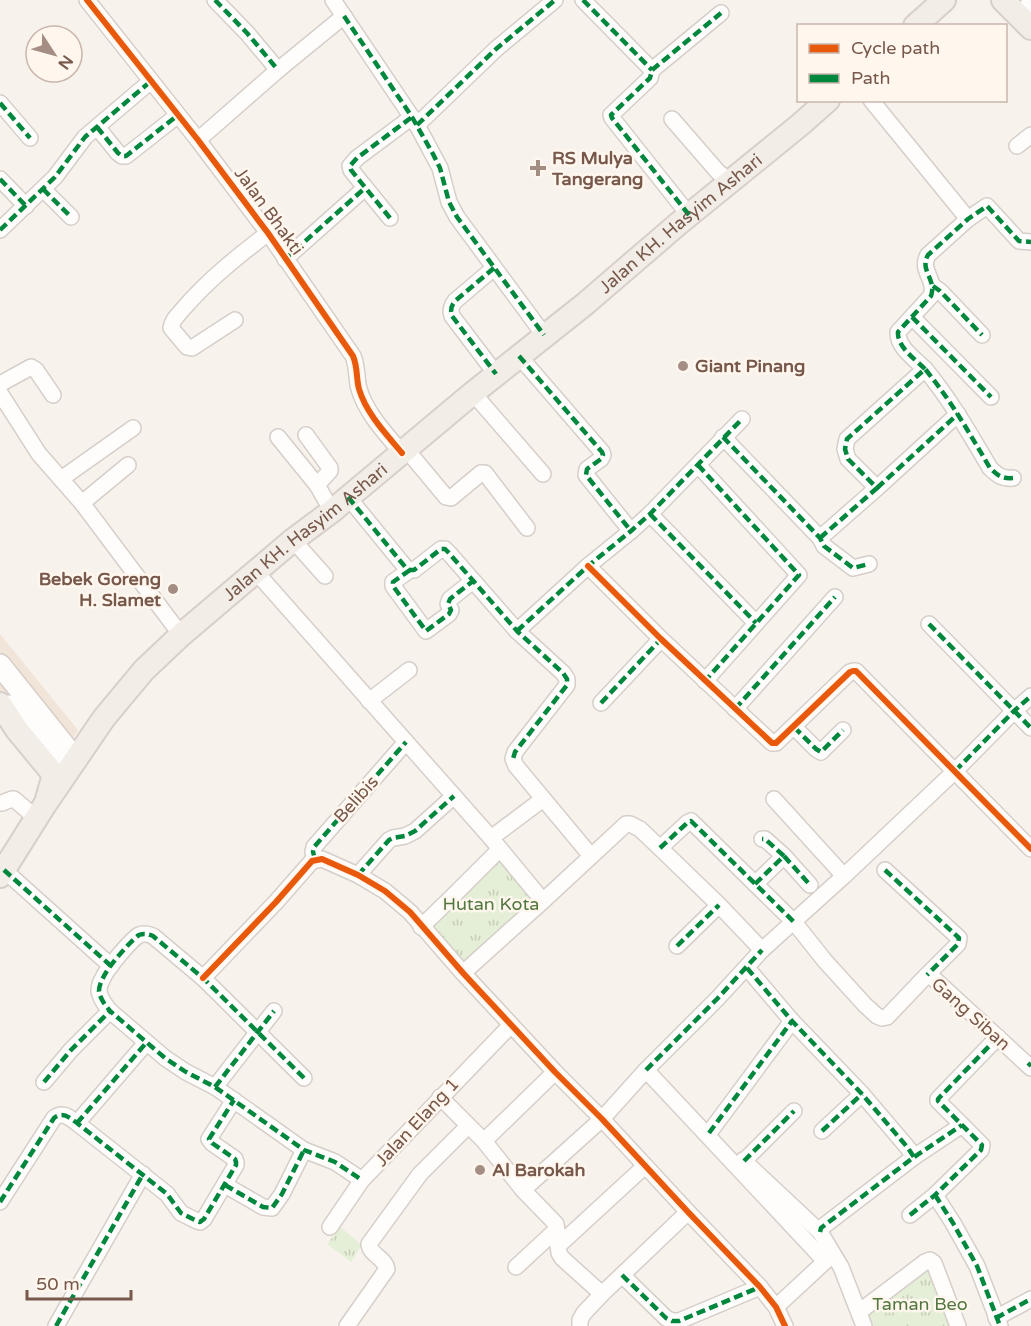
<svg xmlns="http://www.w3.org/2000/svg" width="1031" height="1326" viewBox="0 0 1031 1326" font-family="'Varela Round',sans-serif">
  <defs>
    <pattern id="park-tufts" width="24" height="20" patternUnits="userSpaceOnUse" patternTransform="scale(1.5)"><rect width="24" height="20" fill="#e5eed7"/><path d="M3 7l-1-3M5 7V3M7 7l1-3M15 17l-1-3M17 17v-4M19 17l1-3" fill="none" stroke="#c8ceba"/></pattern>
  </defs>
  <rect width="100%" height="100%" fill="#f8f2ec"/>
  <path fill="#f1e5da" d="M0 634 78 730 47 779 0 722Z"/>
  <g fill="url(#park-tufts)">
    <path d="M497 857 540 901 463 968 426 926Z"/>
    <path d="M340 1227 362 1245 351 1262 327 1244Z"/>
    <path d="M931 1267 952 1326H873L868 1314Z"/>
  </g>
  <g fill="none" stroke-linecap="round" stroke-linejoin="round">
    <defs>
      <g id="minor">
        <path d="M87 0 198 140 268 233 353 356C358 368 356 378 359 389 366 413 386 434 402 453"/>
        <path d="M215 0 247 33 278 70"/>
        <path d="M333 0 417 125 440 168 449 202 457 217 544 335"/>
        <path d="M583 0 652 70"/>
        <path d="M1018 15 1031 2"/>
        <path d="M871 100 968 219"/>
        <path d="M0 103 30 138"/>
        <path d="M672 119 718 172 730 181"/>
        <path d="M417 125 496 49 555 0"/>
        <path d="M97 127 118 153 122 156H126L178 115"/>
        <path d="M198 140 278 70 344 16"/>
        <path d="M1017 146 1031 135"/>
        <path d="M0 179 26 206"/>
        <path d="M43 189 71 217"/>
        <path d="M689 215 612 118 611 115 650 78 652 70 721 13"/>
        <path d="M390 218 351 170 350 166 357 158 412 117"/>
        <path d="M0 230 55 177 85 137 151 81"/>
        <path d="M285 259 365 188"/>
        <path d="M494 268 455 301C451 306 450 310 452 316L496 374"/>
        <path d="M933 286 940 291 982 335"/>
        <path d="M912 317 991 397"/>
        <path d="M235 320 192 348 187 347 171 328C172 320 178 315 183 309 209 279 237 257 268 233"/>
        <path d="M519 356 602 452 603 455 601 459 587 469 586 475 631 531"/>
        <path d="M925 369C915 359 897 347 898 332L931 296C937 279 919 271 928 255L968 219 987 206 1019 241 1031 242"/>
        <path d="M0 384 31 367 36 370 53 395"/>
        <path d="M0 393 39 454 82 503 181 635"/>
        <path d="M473 393 543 474"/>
        <path d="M306 435 330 468V471L317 485 332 511"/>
        <path d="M278 437 317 485"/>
        <path d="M723 437 820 538 824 546 853 568 869 564"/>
        <path d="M406 449 446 497 451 498 481 473H485L527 528"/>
        <path d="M698 465 799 575 705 681"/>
        <path d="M61 479 133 428"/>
        <path d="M877 488 958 414"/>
        <path d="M348 497 406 568 410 570H414L441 549H445L448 552 517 631 563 673 567 679V685L515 752 513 759 516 766 591 856"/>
        <path d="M82 503 128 465"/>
        <path d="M650 514 756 623"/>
        <path d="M820 538 877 488 848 459 845 449 847 439 925 369C950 399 970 434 990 468 997 475 1002 479 1013 478"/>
        <path d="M293 540 325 576"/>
        <path d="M588 566 661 639 772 743H776L850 672 853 671H856L1031 849"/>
        <path d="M410 570 393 582V586L426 631 449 614 451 610 448 604 450 599 473 581"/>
        <path d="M256 572 491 838 543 901"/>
        <path d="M929 624 1031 728"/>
        <path d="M517 631 588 566 631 531 650 514 742 419"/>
        <path d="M369 701 409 670"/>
        <path d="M601 703 661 639"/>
        <path d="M735 709 835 597"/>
        <path d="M794 727 816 749 821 752 843 730"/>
        <path d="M774 799 844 876"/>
        <path d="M0 803H2L12 799H14L36 818"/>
        <path d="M491 838 543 799"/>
        <path d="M660 848 687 823 691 821 794 922 825 961 865 1005 877 1016 882 1018 887 1017 927 975 932 977 1031 1068"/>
        <path d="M784 856 810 885"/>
        <path d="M315 859 313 852 314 847 406 742"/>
        <path d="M4 870 111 966"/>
        <path d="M885 870 959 938 958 944 927 975"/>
        <path d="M358 875 389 840 393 838 405 836 415 831 454 796"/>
        <path d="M755 884 784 856 765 839H762"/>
        <path d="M421 927 452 897 500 849"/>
        <path d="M677 946 719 905"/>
        <path d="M747 968 792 1021 862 1094 908 1148 914 1157"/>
        <path d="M463 973 543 901 626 824H630L640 829 660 848 719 905 762 950"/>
        <path d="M203 978 276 902 312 861 322 859 358 875 385 891 410 912 463 973 555 1072 602 1119 688 1212 760 1287 776 1307 785 1326"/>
        <path d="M646 1070 717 999 762 950 844 876 955 771 1014 711 1031 696"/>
        <path d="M304 1078 203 978 153 936C148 934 144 933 139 935 131 940 107 968 103 978 101 981 99 987 99 991 100 999 106 1006 110 1011L165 1058 186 1072 215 1087 304 1150 335 1162 362 1180"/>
        <path d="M44 1082 71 1050 110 1011"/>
        <path d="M215 1087 274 1011"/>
        <path d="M440 1097 484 1141 523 1190 556 1224 559 1253 562 1258 602 1294"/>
        <path d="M77 1123 146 1043"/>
        <path d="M822 1131 862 1094"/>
        <path d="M706 1134 709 1133 792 1021"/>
        <path d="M484 1141 555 1072"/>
        <path d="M743 1160 820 1232 841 1267 864 1326"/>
        <path d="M744 1161 794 1111"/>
        <path d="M225 1185 263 1207 272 1208 282 1194 304 1150"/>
        <path d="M523 1190 602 1119 646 1070 825 1261"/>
        <path d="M935 1195 953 1223 977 1266 1000 1326"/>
        <path d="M0 1202 54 1118C63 1111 70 1118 77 1123L167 1194 181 1213 197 1221 200 1222 204 1219 236 1165V1162L235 1159 212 1143 209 1139 234 1100"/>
        <path d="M910 1215 935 1195 981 1150 982 1145 938 1101V1099L998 1037"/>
        <path d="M330 1227 362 1180 511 1025"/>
        <path d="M820 1232 821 1228 914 1157 962 1125"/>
        <path d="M558 1246 645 1166"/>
        <path d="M516 1267 557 1229"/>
        <path d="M622 1275 666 1318 672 1321H679L760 1287"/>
        <path d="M776 1307 831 1256"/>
        <path d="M859 1312 925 1262 930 1260 934 1263 958 1326"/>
        <path d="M996 1318 1031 1299"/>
        <path d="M56 1326 143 1174"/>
        <path d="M347 1326 387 1269C385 1258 370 1255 369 1244L420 1174 468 1126"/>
        <path d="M580 1326V1320L584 1313 602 1294 688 1212"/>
      </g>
      <g id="secondary">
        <path d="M0 665 76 760"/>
        <path d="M9 706 25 722 67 773"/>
      </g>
      <g id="primary">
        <path d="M1003 0 1031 28"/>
        <path d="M915 26 944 0"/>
        <path d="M0 704 17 730 51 771 53 778 47 799"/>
        <path id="s1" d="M0 876 44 806 104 718 144 670 181 635 293 540 332 511 473 393 585 304 678 224 801 124 828 100"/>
      </g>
    </defs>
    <use href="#minor" stroke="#d6cec8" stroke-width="18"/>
    <use href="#secondary" stroke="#d7cec8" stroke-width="24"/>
    <use href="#primary" stroke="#d9cfca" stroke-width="26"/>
    <use href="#minor" stroke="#fefdfc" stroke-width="15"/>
    <use href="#secondary" stroke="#fefdfc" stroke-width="21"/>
    <use href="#primary" stroke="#f2ede6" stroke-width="22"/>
    <g stroke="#00873e" stroke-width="4.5" stroke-dasharray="9 4.5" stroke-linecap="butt">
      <path d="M215 0 247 33 278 70"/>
      <path d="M583 0 652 70"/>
      <path d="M344 16 412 117 433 154 440 168 449 202 457 217 544 335"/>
      <path d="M0 103 30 138"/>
      <path d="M417 125 496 49 555 0"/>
      <path d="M97 127 118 153 122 156H126L178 115"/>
      <path d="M0 179 26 206"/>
      <path d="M43 189 71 217"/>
      <path d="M689 215 612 118 611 115 650 78 652 70 721 13"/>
      <path d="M390 218 351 170 350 166 357 158 412 117"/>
      <path d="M0 230 55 177 85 137 151 81"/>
      <path d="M285 259 365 188"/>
      <path d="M494 268 455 301C451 306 450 310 452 316L496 374"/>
      <path d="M933 286 940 291 982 335"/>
      <path d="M912 317 991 397"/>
      <path d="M519 356 602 452 603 455 601 459 587 469 586 475 631 531"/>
      <path d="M925 369C915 359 897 347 898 332L931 296C937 279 919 271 928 255L968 219 987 206 1019 241 1031 242"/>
      <path d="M723 437 820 538 824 546 853 568 869 564"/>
      <path d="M698 465 799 575 705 681"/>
      <path d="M877 488 958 414"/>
      <path d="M348 497 406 568 410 570H414L441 549H445L448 552 517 631 563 673 567 679V685L515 752 513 759"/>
      <path d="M650 514 756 623"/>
      <path d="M820 538 877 488 848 459 845 449 847 439 925 369C950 399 970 434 990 468 997 475 1002 479 1013 478"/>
      <path d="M410 570 393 582V586L426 631 449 614 451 610 448 604 450 599 473 581"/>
      <path d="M929 624 1031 728"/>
      <path d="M517 631 588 566 631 531 650 514 742 419"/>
      <path d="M601 703 661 639"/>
      <path d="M735 709 835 597"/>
      <path d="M794 727 816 749 821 752 843 730"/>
      <path d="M955 771 1014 711 1031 696"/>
      <path d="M660 848 687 823 691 821 794 922"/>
      <path d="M784 856 810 885"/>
      <path d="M315 859 313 852 314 847 406 742"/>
      <path d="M4 870 111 966"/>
      <path d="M885 870 959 938 958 944 927 975"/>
      <path d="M358 875 389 840 393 838 405 836 415 831 454 796"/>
      <path d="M755 884 784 856 765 839H762"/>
      <path d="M677 946 719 905"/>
      <path d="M747 968 792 1021 862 1094 908 1148 914 1157"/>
      <path d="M1028 1066 1031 1063"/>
      <path d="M646 1070 717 999 762 950"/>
      <path d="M304 1078 203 978 153 936C148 934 144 933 139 935 131 940 107 968 103 978 101 981 99 987 99 991 100 999 106 1006 110 1011L165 1058 186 1072 215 1087 304 1150 335 1162 362 1180"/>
      <path d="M44 1082 71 1050 110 1011"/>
      <path d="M215 1087 274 1011"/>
      <path d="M77 1123 146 1043"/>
      <path d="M822 1131 862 1094"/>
      <path d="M709 1133 792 1021"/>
      <path d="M744 1161 794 1111"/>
      <path d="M225 1185 263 1207 272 1208 282 1194 304 1150"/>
      <path d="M935 1195 953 1223 977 1266 1000 1326"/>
      <path d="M0 1202 54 1118C63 1111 70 1118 77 1123L167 1194 181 1213 197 1221 200 1222 204 1219 236 1165V1162L235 1159 212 1143 209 1139 234 1100"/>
      <path d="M910 1215 935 1195 981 1150 982 1145 938 1101V1099L998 1037"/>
      <path d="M820 1232 821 1228 914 1157 962 1125"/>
      <path d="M622 1275 666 1318 672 1321H679L760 1287"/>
      <path d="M996 1318 1031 1299"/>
      <path d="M56 1326 143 1174"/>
    </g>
    <defs>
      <g id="cycleway">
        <path d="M87 0 198 140 268 233 353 356C358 368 356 378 359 389 366 413 386 434 402 453"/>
        <path d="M588 566 661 639 772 743H776L850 672 853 671H856L1031 849"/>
        <path d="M203 978 276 902 312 861 322 859 358 875 385 891 410 912 463 973 555 1072 602 1119 688 1212 760 1287 776 1307 785 1326"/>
      </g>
    </defs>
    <use href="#cycleway" stroke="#fff7ee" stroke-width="10"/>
    <use href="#cycleway" stroke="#e8590c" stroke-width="6"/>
  </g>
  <g fill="#a48e83" stroke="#fff7ee" stroke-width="2">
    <path d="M535 159h6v6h6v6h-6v6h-6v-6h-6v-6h6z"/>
    <circle cx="683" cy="366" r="6"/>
    <circle cx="173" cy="589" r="6"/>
    <circle cx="480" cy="1170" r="6"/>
  </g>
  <g text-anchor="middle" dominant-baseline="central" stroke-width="5" stroke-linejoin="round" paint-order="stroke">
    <g font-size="18" font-weight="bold" fill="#77584b" stroke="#fff7ee" text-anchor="start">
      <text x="552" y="158">RS Mulya<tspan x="552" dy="21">Tangerang</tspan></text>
      <text x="695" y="366">Giant Pinang</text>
      <text x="161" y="579" text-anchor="end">Bebek Goreng<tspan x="161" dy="21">H. Slamet</tspan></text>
      <text x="492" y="1170">Al Barokah</text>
    </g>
    <g font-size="18" fill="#77584b" stroke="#fff7ee">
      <text transform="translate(269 211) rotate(54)">Jalan Bhakti</text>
      <text stroke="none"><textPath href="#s1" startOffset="950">Jalan KH. Hasyim Ashari</textPath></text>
      <text stroke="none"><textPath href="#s1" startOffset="464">Jalan KH. Hasyim Ashari</textPath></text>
      <text transform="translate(356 799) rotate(-48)">Belibis</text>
      <text transform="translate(971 1014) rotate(42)">Gang Siban</text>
      <text transform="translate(417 1122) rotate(-47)">Jalan Elang 1</text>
    </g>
    <g font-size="18" fill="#527740" stroke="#fff7ee">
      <text x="491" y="904">Hutan Kota</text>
      <text x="920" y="1304">Taman Beo</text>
    </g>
  </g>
  <rect x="797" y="24" width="210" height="78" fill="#fff7ee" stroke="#c9b7ad" stroke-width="1.5"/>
  <rect x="809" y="44" width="30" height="9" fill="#e8590c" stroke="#c9b7ad" stroke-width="1.5"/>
  <text x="851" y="54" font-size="18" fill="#77584b">Cycle path</text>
  <rect x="809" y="74" width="30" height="9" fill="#00873e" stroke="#c9b7ad" stroke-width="1.5"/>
  <text x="851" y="84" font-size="18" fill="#77584b">Path</text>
  <g transform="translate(54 54) rotate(126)"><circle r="28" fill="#fff7ee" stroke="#c9b7ad" stroke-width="1.5"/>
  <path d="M0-4.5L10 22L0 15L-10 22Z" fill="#a48e83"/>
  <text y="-9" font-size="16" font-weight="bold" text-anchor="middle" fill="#77584b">N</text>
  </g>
  <path d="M27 1290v9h104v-9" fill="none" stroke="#77584b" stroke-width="3"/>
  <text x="36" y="1290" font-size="18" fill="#77584b" stroke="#fff7ee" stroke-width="4.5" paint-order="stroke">50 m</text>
</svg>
